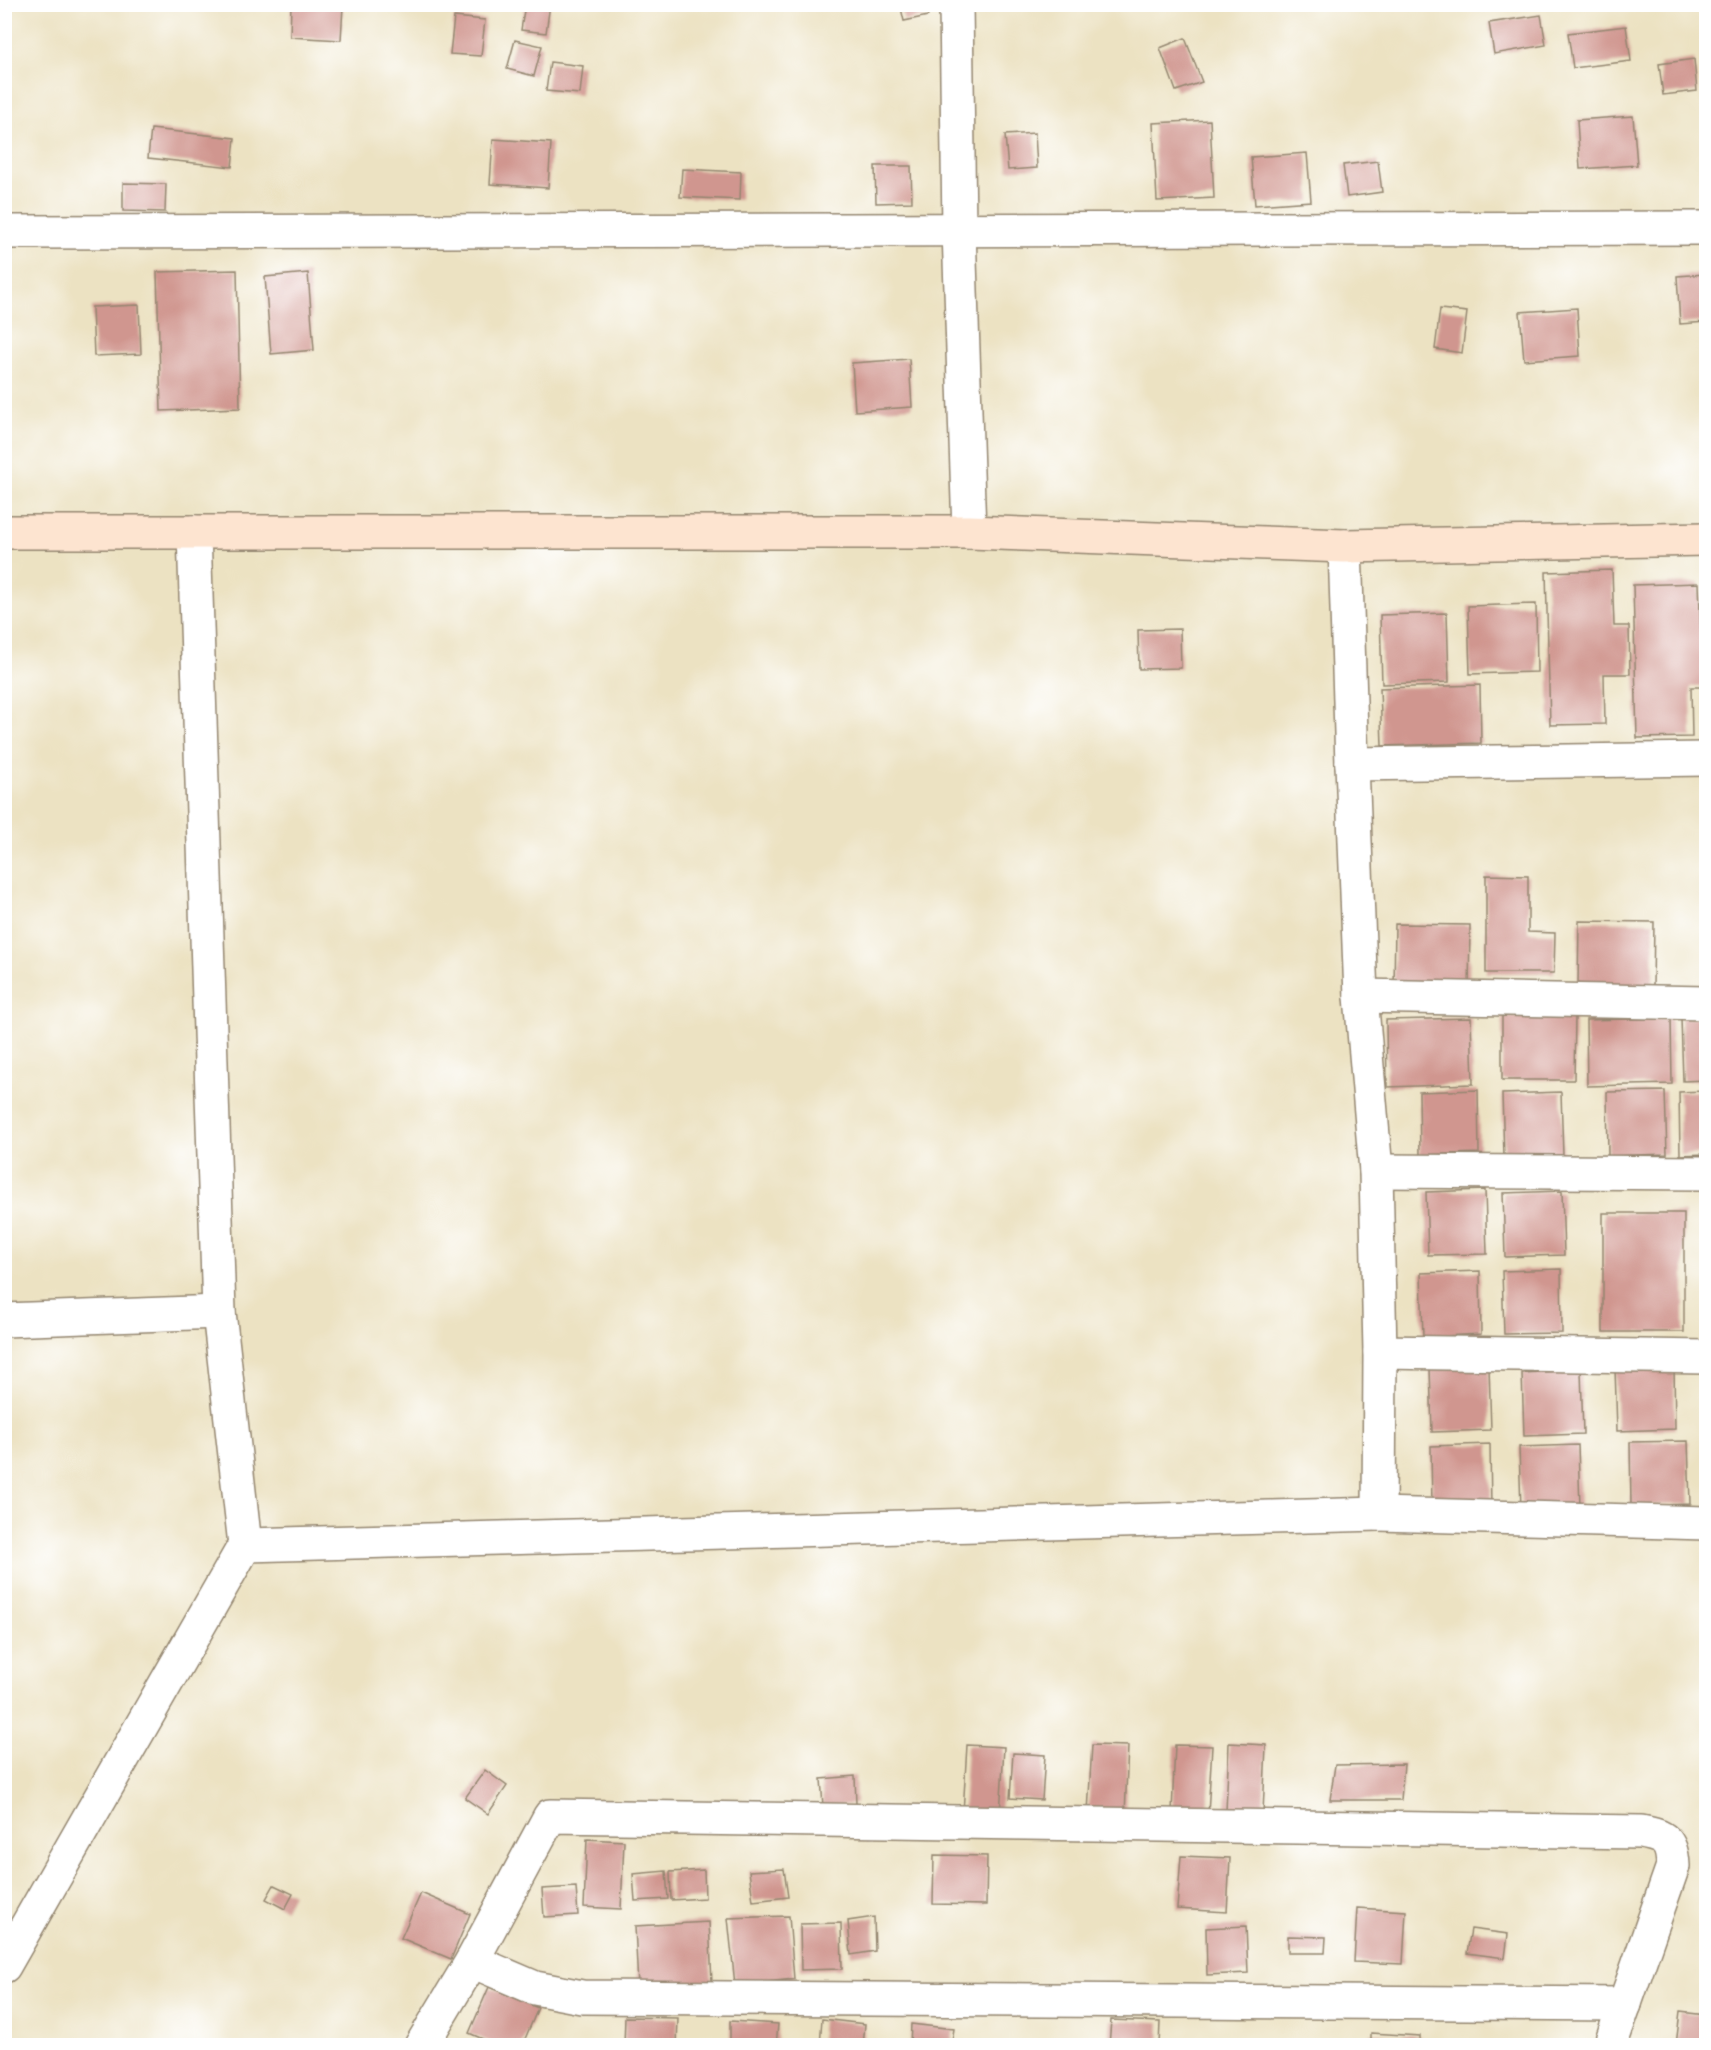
<svg xmlns="http://www.w3.org/2000/svg" width="1711" height="2050" viewBox="0 0 1711 2050" font-family="Cardo,serif">
  <rect width="100%" height="100%" fill="#fff"/>
  <filter id="ink" filterUnits="userSpaceOnUse"><feTurbulence type="fractalNoise" baseFrequency=".0167" numOctaves="2"/><feDisplacementMap in="SourceGraphic" scale="12" xChannelSelector="R" yChannelSelector="G"/><feConvolveMatrix kernelMatrix="1 2 1 2 8 2 1 2 1" color-interpolation-filters="sRGB"/></filter>
  <filter id="wash" filterUnits="userSpaceOnUse"><feTurbulence type="fractalNoise" baseFrequency=".008" numOctaves="4" result="noise"/><feDisplacementMap in="SourceGraphic" scale="24" xChannelSelector="R" yChannelSelector="G"/><feGaussianBlur stdDeviation="1.35" result="paint"/><feColorMatrix in="noise" values="0 0 0 0 0 0 0 0 0 0 0 0 0 0 0 0 0 1.4 0 .05"/><feComposite in="paint" operator="in"/></filter>
  <g filter="url(#wash)">
    <rect width="100%" height="100%" fill="#ece2c2"/>
    <g id="blocks">
      <g fill="#d0968f">
        <path d="M291 4 343 6 341 40 290 37Z"/>
        <path d="M525 4H550L546 33 521 30Z"/>
        <path d="M900 4H925L928 16 904 21Z"/>
        <path d="M1541 15 1546 45 1494 54 1489 23Z"/>
        <path d="M454 17 485 20 481 56 450 54Z"/>
        <path d="M1626 26 1631 61 1573 68 1568 33Z"/>
        <path d="M1185 38 1202 82 1176 91 1160 48Z"/>
        <path d="M515 40 542 46 534 76 507 69Z"/>
        <path d="M1694 59 1697 91 1663 95 1659 64Z"/>
        <path d="M550 62 583 66 580 94 546 91Z"/>
        <path d="M1633 116 1637 165 1580 169 1577 120Z"/>
        <path d="M1210 120 1214 198 1157 201 1153 123Z"/>
        <path d="M151 129 235 138 232 167 148 158Z"/>
        <path d="M1035 133 1037 168 1008 170 1005 135Z"/>
        <path d="M493 139 551 143 548 188 490 184Z"/>
        <path d="M1307 153 1311 201 1255 205 1251 157Z"/>
        <path d="M1378 161 1382 192 1347 197 1343 165Z"/>
        <path d="M875 166H911L912 202 876 203Z"/>
        <path d="M682 169 741 172 740 200 680 197Z"/>
        <path d="M123 183 166 184 165 212 123 211Z"/>
        <path d="M237 270 240 408 161 411 157 272Z"/>
        <path d="M308 273 314 350 271 354 265 277Z"/>
        <path d="M1706 274V322L1680 324 1677 276Z"/>
        <path d="M139 305 141 354 94 356 92 307Z"/>
        <path d="M1577 308 1580 356 1524 360 1520 312Z"/>
        <path d="M1440 309 1467 312 1462 353 1435 349Z"/>
        <path d="M909 359 912 407 855 411 852 363Z"/>
        <path d="M1612 570 1614 626H1629L1630 674H1604L1605 724 1550 725 1546 572Z"/>
        <path d="M1699 583 1701 639H1706V687H1691L1692 737 1637 738 1633 585Z"/>
        <path d="M1536 604 1537 672 1470 674 1468 606Z"/>
        <path d="M1447 613 1449 682 1382 684 1380 615Z"/>
        <path d="M1180 629 1181 668 1139 669 1138 630Z"/>
        <path d="M1480 685 1481 743 1382 746 1380 688Z"/>
        <path d="M1486 875 1528 876V932L1555 933 1554 973H1486Z"/>
        <path d="M1579 921 1654 922 1653 987 1578 986Z"/>
        <path d="M1395 924 1470 925 1469 990 1394 989Z"/>
        <path d="M1575 1015 1574 1080H1502V1016Z"/>
        <path d="M1706 1017V1080L1683 1081 1681 1018Z"/>
        <path d="M1471 1018 1473 1084 1387 1087 1386 1020Z"/>
        <path d="M1671 1018 1672 1084 1587 1086 1586 1020Z"/>
        <path d="M1478 1090 1479 1153 1420 1155 1419 1092Z"/>
        <path d="M1665 1091 1667 1154 1608 1156 1607 1092Z"/>
        <path d="M1706 1091V1154L1680 1155 1679 1092Z"/>
        <path d="M1561 1092 1563 1156 1504 1157 1502 1094Z"/>
        <path d="M1485 1190 1487 1254 1428 1255 1426 1192Z"/>
        <path d="M1562 1191 1564 1255 1505 1257 1503 1193Z"/>
        <rect x="1603" y="1213" width="81" height="119"/>
        <path d="M1561 1269 1562 1333 1504 1334 1502 1271Z"/>
        <path d="M1480 1271 1481 1334 1423 1337 1421 1273Z"/>
        <path d="M1674 1366 1675 1429 1617 1431 1615 1368Z"/>
        <path d="M1489 1367 1491 1430 1432 1432 1430 1368Z"/>
        <path d="M1581 1370 1583 1434 1524 1436 1522 1373Z"/>
        <path d="M1688 1441 1690 1504 1631 1506 1630 1442Z"/>
        <path d="M1490 1444 1491 1508 1432 1509 1431 1446Z"/>
        <path d="M1578 1445 1580 1508 1521 1510 1519 1447Z"/>
        <path d="M1229 1743 1266 1745 1263 1813 1226 1811Z"/>
        <path d="M967 1745 1004 1747 1000 1815 963 1813Z"/>
        <path d="M1092 1745 1128 1746 1125 1814 1088 1812Z"/>
        <path d="M1175 1745 1212 1746 1208 1814 1172 1812Z"/>
        <path d="M1013 1753 1045 1755 1042 1800 1010 1798Z"/>
        <path d="M1404 1764 1401 1800H1330L1335 1765Z"/>
        <path d="M485 1770 507 1786 488 1814 465 1798Z"/>
        <path d="M855 1776 856 1804 823 1806 821 1779Z"/>
        <path d="M587 1839 624 1841 621 1909 584 1907Z"/>
        <path d="M934 1855 987 1856 986 1905 933 1904Z"/>
        <path d="M1181 1856 1230 1858 1227 1912 1177 1909Z"/>
        <path d="M784 1869 788 1897 753 1901 749 1871Z"/>
        <path d="M704 1870 705 1898 671 1900 670 1872Z"/>
        <path d="M666 1871 668 1899 635 1901 633 1874Z"/>
        <path d="M274 1885 293 1894 285 1909 266 1899Z"/>
        <path d="M576 1887 578 1915 544 1917 542 1889Z"/>
        <path d="M421 1893 470 1914 451 1959 401 1938Z"/>
        <path d="M1357 1908 1406 1911 1403 1964 1354 1962Z"/>
        <path d="M789 1916 794 1979 735 1985 728 1918Z"/>
        <path d="M874 1917 875 1951 851 1955 848 1921Z"/>
        <path d="M709 1922 712 1982 638 1986 635 1926Z"/>
        <path d="M841 1923 842 1969 801 1970 800 1924Z"/>
        <path d="M1246 1926 1248 1973 1207 1975 1206 1928Z"/>
        <path d="M1471 1929 1508 1934 1505 1958 1467 1953Z"/>
        <path d="M1288 1936 1326 1937 1325 1953H1288Z"/>
        <path d="M489 1987 538 2008 522 2046H499L469 2033Z"/>
        <path d="M1680 2012 1706 2015V2046L1676 2045Z"/>
        <path d="M625 2017 678 2018 677 2046H624Z"/>
        <path d="M822 2019 865 2024 863 2046H820Z"/>
        <path d="M1111 2020 1160 2022 1159 2046H1109Z"/>
        <path d="M730 2021 778 2024 776 2046H730Z"/>
        <path d="M911 2024 954 2029 951 2046H910Z"/>
        <path d="M1371 2033 1420 2036V2046H1371Z"/>
      </g>
    </g>
  </g>
  <g filter="url(#ink)">
    <use href="#blocks" fill-opacity="0" stroke="#948670" stroke-width="1.5"/>
    <g fill="none" stroke-linecap="round" stroke-linejoin="round">
      <defs>
        <g id="street">
          <path d="M956 4 959 230 969 532"/>
          <path d="M4 232 1706 228"/>
          <path d="M1345 546 1352 764 1361 996 1376 1171 1380 1352 1379 1514 1706 1523"/>
          <path d="M1352 764 1706 759"/>
          <path d="M1361 996 1706 1003"/>
          <path d="M1376 1171 1706 1173"/>
          <path d="M4 1320 219 1312"/>
          <path d="M1380 1352 1706 1357"/>
          <path d="M245 1545 1379 1514"/>
          <path d="M472 1961 535 1988 582 1997 1625 2004"/>
          <path d="M4 1966 245 1545 219 1312 194 532"/>
          <path d="M421 2046 472 1961 550 1816 1641 1832C1664 1836 1672 1840 1673 1866L1610 2046"/>
        </g>
        <path id="secondary" d="M4 532H969L1345 546 1706 539"/>
      </defs>
      <use href="#street" stroke="#948670" stroke-width="36"/>
      <use href="#secondary" stroke="#948670" stroke-width="36"/>
      <use href="#street" stroke="#fff" stroke-width="33"/>
      <use href="#secondary" stroke="#fde4d0" stroke-width="33"/>
    </g>
  </g>
  <rect width="1711" height="2050" fill="none" stroke="#fff" stroke-width="24"/>
</svg>
